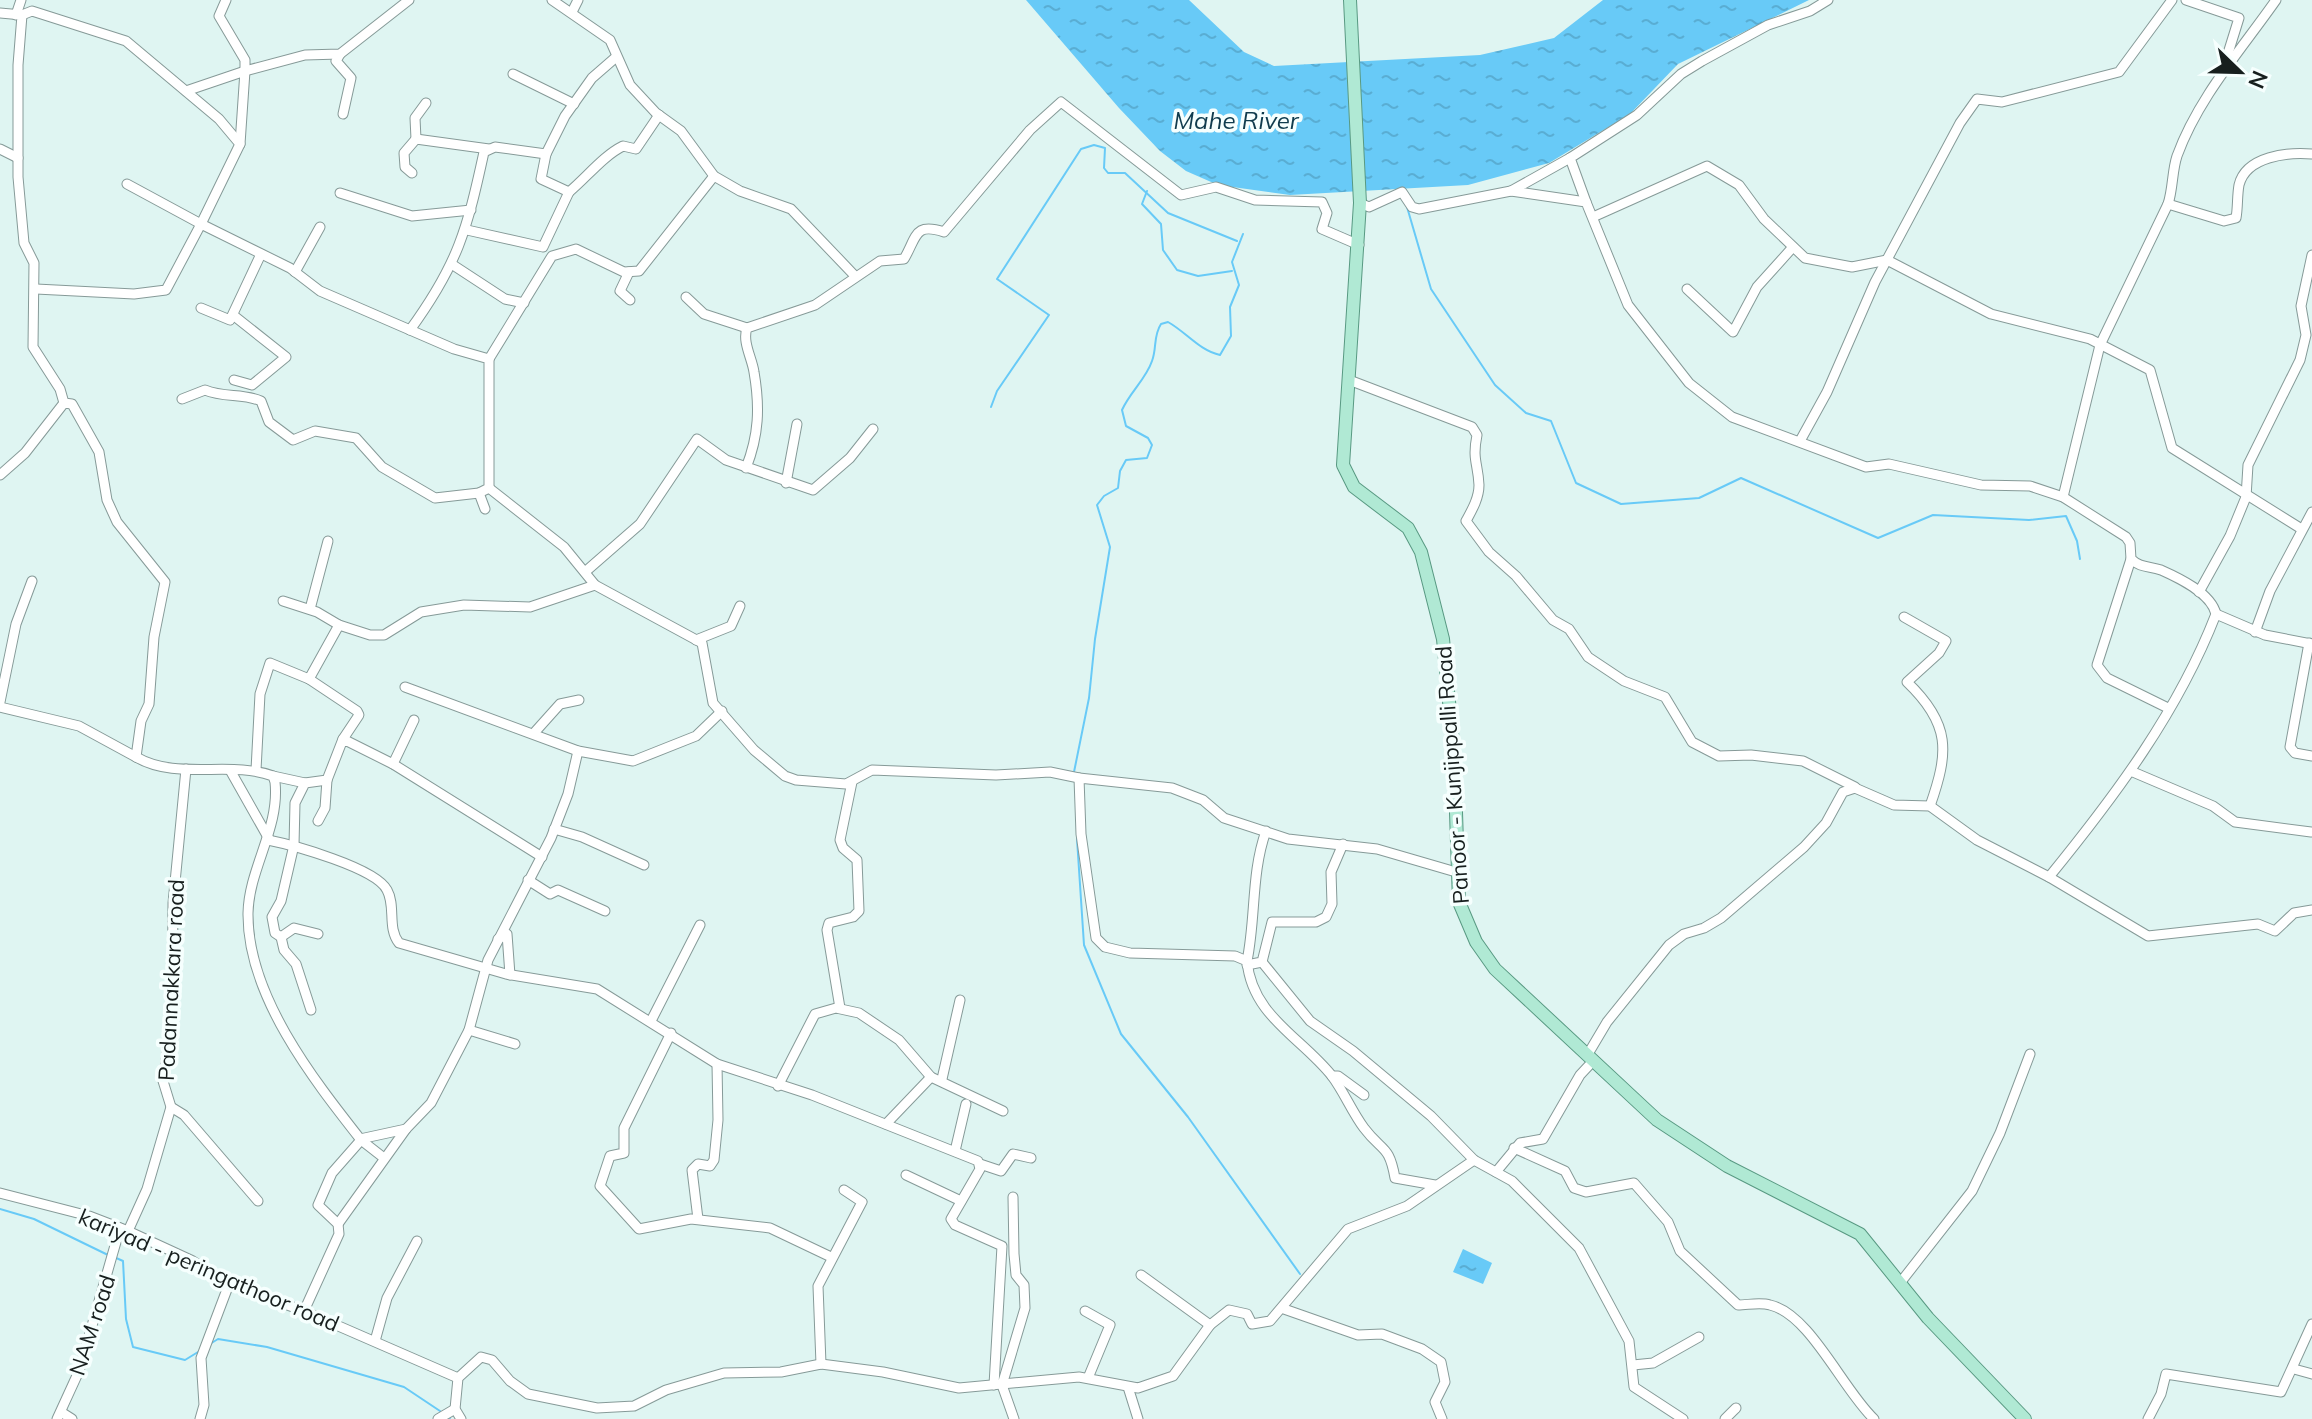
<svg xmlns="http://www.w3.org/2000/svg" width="2312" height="1419" viewBox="0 0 2312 1419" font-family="Mulish,sans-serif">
  <defs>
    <pattern id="water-ripples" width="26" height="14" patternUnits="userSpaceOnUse" patternTransform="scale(2)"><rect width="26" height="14" fill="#68caf7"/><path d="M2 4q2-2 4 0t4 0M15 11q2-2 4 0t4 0" fill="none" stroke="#59add3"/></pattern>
  </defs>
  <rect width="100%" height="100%" fill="#dff5f2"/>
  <g fill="url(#water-ripples)">
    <path d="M1026 0H1189L1244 52 1274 66 1480 55 1554 38 1603 0H1809L1678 64 1630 114 1549 163 1468 185 1290 195 1218 185 1186 171 1160 151 1119 108Z"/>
    <path d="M1463 1249 1492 1263 1483 1284 1453 1272Z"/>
  </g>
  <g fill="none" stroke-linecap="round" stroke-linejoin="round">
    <g stroke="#68caf7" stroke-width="2">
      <path d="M1147 191 1142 204 1161 224 1163 250 1177 270 1198 276 1232 271"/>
      <path d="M1407 207 1431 289 1495 385 1526 413 1551 421 1576 483 1621 504 1699 498 1741 478 1878 538 1933 515 2029 520 2066 516 2077 541 2080 559"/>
      <path d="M991 407 997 391 1049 315 997 279 1081 149 1094 145 1105 148 1104 168 1108 173H1125L1168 213 1237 241"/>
      <path d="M1074 772 1089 698 1095 639 1110 547 1097 505 1104 496 1118 488 1120 471 1126 460 1147 458 1152 445 1148 438 1126 426 1122 410C1130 392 1146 379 1152 361 1157 348 1153 336 1161 324L1168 322C1186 332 1200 351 1220 355L1231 336 1230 307 1239 285 1232 262 1243 234"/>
      <path d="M1077 839 1084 945 1121 1034 1188 1117 1300 1274"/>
      <path d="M0 1209 34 1219 108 1255"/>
      <path d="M114 1257 123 1261 126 1319 133 1347 185 1360 198 1352"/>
      <path d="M210 1344 218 1339 267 1347 404 1387 440 1411"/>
      <path d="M449 1419H450"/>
    </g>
    <defs>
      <g id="minor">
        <path d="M226 0 219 16 245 60V71L305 55 340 54 409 0"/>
        <path d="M552 0 610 40 630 85 656 113 681 131 714 176 740 191 791 209 855 276"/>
        <path d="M2186 0 2239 18 2225 63"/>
        <path d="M572 12 578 0"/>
        <path d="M0 13 22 15 18 65V177L24 243 34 263 33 347 60 389 64 403"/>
        <path d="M16 15 21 0"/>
        <path d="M22 15 32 11 126 41 219 119 240 144 201 224 290 268 320 291 454 349 489 359V488L479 493 435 498 382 467 356 438 315 431 293 440 269 422 261 401C243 393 224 398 205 390L182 399"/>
        <path d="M340 54 336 61 351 78 343 114"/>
        <path d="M513 74 574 104"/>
        <path d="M186 91 245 71 240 144"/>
        <path d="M416 139 415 118 426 103"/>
        <path d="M0 149 18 158"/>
        <path d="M412 173 405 167 404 153 416 139 489 149"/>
        <path d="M1511 191 1570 158"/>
        <path d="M569 192C587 177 603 156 623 146L636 149 659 115"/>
        <path d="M340 193 412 216 471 210"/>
        <path d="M1586 202 1570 158 1637 115 1681 74 1702 61 1768 25 1810 11 1828 0"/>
        <path d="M1360 203 1369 207 1402 192 1412 207 1419 209 1511 191 1586 202 1628 305 1689 383 1732 417 1866 467 1889 464 1981 485 2030 486 2063 497 2126 537 2130 543 2131 559C2140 568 2150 566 2161 570 2179 578 2211 593 2216 614"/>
        <path d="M2168 204 2224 221 2236 218C2238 207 2237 196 2239 185 2246 156 2288 152 2312 154"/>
        <path d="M1593 217 1707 166 1739 185 1764 219 1805 258 1852 267 1887 260 1991 314 2090 339 2150 370 2172 448 2300 528"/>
        <path d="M467 230 543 247 569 192 541 179 546 154"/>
        <path d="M453 265 505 299 524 303"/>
        <path d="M295 272 320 227"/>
        <path d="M629 272 620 291 630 300"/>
        <path d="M36 289 134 294 166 290 201 224 127 184"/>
        <path d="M1687 289 1733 332 1757 287 1793 247"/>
        <path d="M686 297 704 314 747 328"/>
        <path d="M201 308 230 320 261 254"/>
        <path d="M233 315 286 357 252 385 234 380"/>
        <path d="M410 330C458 264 467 230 484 152L495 147 546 154 565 116 592 78 615 58"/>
        <path d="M489 359 552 256 576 249 624 272 639 271 714 176"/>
        <path d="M1349 380 1472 427 1477 435C1472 460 1478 463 1479 485 1479 498 1472 510 1466 521L1489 552 1516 576 1553 620 1569 629 1588 657 1624 681 1665 697 1692 742 1719 756 1751 755 1803 761 1855 787"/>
        <path d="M1800 441 1827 392 1875 282 1960 123 1977 99 2002 102 2119 72 2172 0"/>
        <path d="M746 468C759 435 760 407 754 372 752 358 742 342 747 328L815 305 880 261 904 259C917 237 914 222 944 232L1030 130 1061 102 1181 195 1216 187 1255 200 1322 202 1327 213 1322 229 1359 245"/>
        <path d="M0 475 25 453 64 403 72 404 99 452 107 500 117 522 165 582 154 637 149 704 141 721 136 757C177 781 230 760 273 776L275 782C280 828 249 868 248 913 247 995 313 1079 361 1140L332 1173 318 1205 338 1224 339 1234 304 1311"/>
        <path d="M786 483 797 424"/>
        <path d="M489 488 564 547 595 585 702 643 713 703 754 750 785 776 796 780 846 784 872 770 996 775 1050 772 1079 778"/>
        <path d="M479 493 485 509"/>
        <path d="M2063 497 2100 345 2168 204C2173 189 2172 171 2177 156 2198 98 2241 50 2276 0"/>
        <path d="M2131 559 2097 665 2107 678 2168 708"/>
        <path d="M585 572 640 524 697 439 726 460 813 490 850 458 873 429"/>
        <path d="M2199 592 2230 536 2246 497 2248 465 2300 360 2306 335 2301 306 2312 255"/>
        <path d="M283 601 317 612 339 625"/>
        <path d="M310 609 328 541"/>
        <path d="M1904 617 1946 641 1939 653 1907 682C1951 724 1949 752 1930 806"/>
        <path d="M2255 632 2270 591 2312 512"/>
        <path d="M696 640 731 626 740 606"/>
        <path d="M2309 643 2290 747 2295 753 2312 756"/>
        <path d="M309 679 357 711 359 715 343 739"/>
        <path d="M405 687 578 751 633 761 696 736 722 711"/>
        <path d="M0 702 16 624 32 581"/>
        <path d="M0 707 79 726 136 757"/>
        <path d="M534 733 560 704 579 700"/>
        <path d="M393 764 414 720"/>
        <path d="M230 770 269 839"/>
        <path d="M256 770 260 694 270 663 309 679 339 625 370 635H384L421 612 464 605 530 607 595 585"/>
        <path d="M2133 772 2213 806 2235 822 2311 832"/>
        <path d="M273 776 305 783"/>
        <path d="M318 821 325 808 327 780"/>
        <path d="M554 829 582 837 644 865"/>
        <path d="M268 840C293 845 376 868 387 890 396 906 387 928 399 943L506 974 597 989 717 1064 812 1095 978 1161 980 1169 951 1219 955 1225 1002 1246 994 1385"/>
        <path d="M2049 877 2148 936 2258 924 2275 931 2294 913 2312 910"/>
        <path d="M528 880 550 894 558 890 605 911"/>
        <path d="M318 934 294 928 281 937 275 933 272 917 281 901 294 845 295 803 305 783 327 780 343 739 393 764 542 857"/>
        <path d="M281 937 284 950 296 964 311 1010"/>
        <path d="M498 939 507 934 510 975"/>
        <path d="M1247 961C1256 917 1251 873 1266 831"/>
        <path d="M1262 962 1310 1021 1353 1051 1431 1116 1474 1160 1512 1181 1579 1248 1629 1341 1634 1387 1683 1419"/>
        <path d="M1247 965 1262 962 1272 922H1316L1326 917 1332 904 1331 872 1343 844"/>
        <path d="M840 1008 827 930 829 923 853 917 859 911 857 860 843 848 840 840 852 782"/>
        <path d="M651 1021 700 925"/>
        <path d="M469 1030 515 1044"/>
        <path d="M671 1033 624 1128V1153L610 1156 600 1186 639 1229 691 1219 770 1228 831 1257"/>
        <path d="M1588 1054 1607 1022 1669 945 1684 934 1704 928 1721 918 1804 847 1826 823 1843 792 1855 788 1894 805 1930 806 1977 840 2049 877C2115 796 2178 712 2216 614L2265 635 2312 644"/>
        <path d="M1332 1076H1338L1364 1095"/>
        <path d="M942 1079 960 1000"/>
        <path d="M778 1086 815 1014 836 1008 859 1013 899 1040 931 1077 1003 1111"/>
        <path d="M171 1107 184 1115 258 1201"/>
        <path d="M886 1124 931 1077"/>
        <path d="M360 1139 406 1129 431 1103 469 1030 488 960 551 838 568 794 578 751"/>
        <path d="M361 1140 384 1158"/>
        <path d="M1514 1148 1565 1171 1574 1188 1586 1192 1634 1183 1668 1222 1680 1251 1738 1305C1748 1305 1760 1302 1770 1305 1810 1314 1843 1390 1874 1419"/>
        <path d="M955 1151 966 1104"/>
        <path d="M980 1164 1001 1171 1013 1154 1031 1158"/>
        <path d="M1496 1172 1520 1143 1543 1139 1580 1075 1594 1060"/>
        <path d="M906 1175 961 1201"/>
        <path d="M1435 1185 1395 1178C1389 1144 1382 1152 1364 1128 1352 1112 1344 1092 1332 1076 1301 1037 1252 1016 1247 961L1235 956 1130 953 1105 947 1096 938 1081 834 1079 778 1172 788 1203 800 1224 818 1288 839 1377 849 1456 872"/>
        <path d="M0 1193 89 1216 128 1231 191 1260 229 1284 304 1311 458 1378"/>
        <path d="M1013 1197 1014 1254 1016 1275 1024 1285 1025 1308 1002 1385 1014 1419"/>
        <path d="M698 1219 692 1170 698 1164 710 1166 714 1160 718 1120 717 1064"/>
        <path d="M338 1224 406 1129"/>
        <path d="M128 1231 147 1189 171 1107 163 1081 172 1020 173 903 186 769"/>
        <path d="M1141 1275 1210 1325"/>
        <path d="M1900 1283 1972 1191 2000 1133 2030 1054"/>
        <path d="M1284 1309 1358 1335 1382 1334 1422 1349 1441 1362 1445 1382 1435 1402 1442 1419"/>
        <path d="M1085 1311 1110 1325 1088 1378"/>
        <path d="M375 1341 387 1298 417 1241"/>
        <path d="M821 1364 818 1286 862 1202 844 1190"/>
        <path d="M1633 1365 1653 1363 1699 1337"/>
        <path d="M2294 1369 2312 1374"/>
        <path d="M1128 1387 1138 1419"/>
        <path d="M61 1412 72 1419"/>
        <path d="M57 1419 79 1371 120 1228"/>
        <path d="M200 1419 204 1405 201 1358 229 1284"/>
        <path d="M438 1419 455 1409"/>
        <path d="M461 1419 455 1409 458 1378 481 1357 492 1360 510 1381 528 1394 597 1408 634 1406 666 1390 724 1373 781 1372 821 1364 883 1372 959 1388 1079 1377 1138 1388 1173 1376 1210 1325 1229 1310 1247 1314 1252 1324 1270 1321 1348 1229 1407 1206 1474 1160"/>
        <path d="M1725 1419 1736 1408"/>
        <path d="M2148 1419 2161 1394 2166 1374 2281 1392 2312 1324"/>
      </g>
      <path id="major" d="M1350 0 1360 203 1343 465 1354 487 1408 528 1421 552 1443 639 1454 753 1459 902 1476 942 1495 969 1657 1120 1727 1166 1860 1234 1928 1318 2025 1419"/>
    </defs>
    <use href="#minor" stroke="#869a98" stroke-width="11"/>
    <use href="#major" stroke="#589982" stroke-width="14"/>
    <use href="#minor" stroke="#fff" stroke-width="9"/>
    <use href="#major" stroke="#b0e9d4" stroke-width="12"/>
  </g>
  <g text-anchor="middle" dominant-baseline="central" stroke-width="7" stroke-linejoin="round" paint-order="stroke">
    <g font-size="22" fill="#171f1e" stroke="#f6fffe">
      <text transform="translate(1452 775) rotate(-94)">Panoor - Kunjippalli Road</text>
      <text transform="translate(171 980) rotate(-87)">Padannakkara road</text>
      <text transform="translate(209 1270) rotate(23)">kariyad - peringathoor road</text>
      <text transform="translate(92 1325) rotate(-72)">NAM road</text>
    </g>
    <g font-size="24" font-style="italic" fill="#103c4e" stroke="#f6fffe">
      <text x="1236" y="120">Mahe River</text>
    </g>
  </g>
  <g transform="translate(2240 72) rotate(113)" stroke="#f6fffe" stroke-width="6" paint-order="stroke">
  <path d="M0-6L14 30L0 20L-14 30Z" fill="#171f1e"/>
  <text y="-12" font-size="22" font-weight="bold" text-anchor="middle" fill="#171f1e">N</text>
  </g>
</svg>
